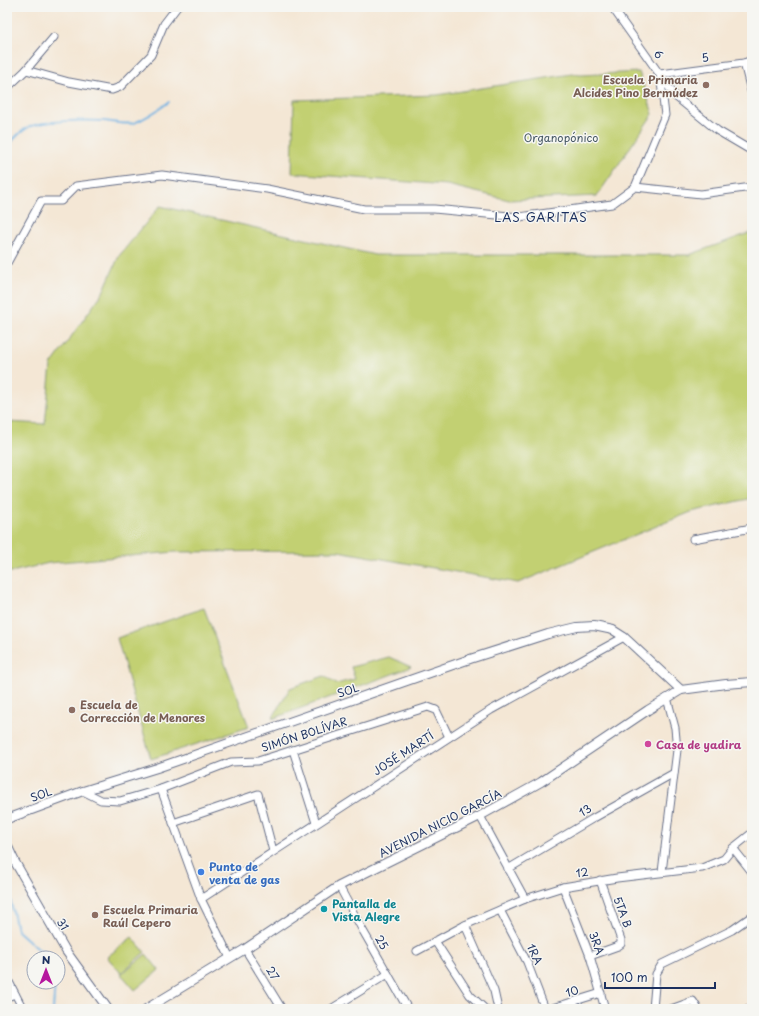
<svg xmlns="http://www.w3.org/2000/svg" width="759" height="1016" viewBox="0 0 759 1016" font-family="'Playpen Sans',sans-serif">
  <rect width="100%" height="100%" fill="#f6f6f2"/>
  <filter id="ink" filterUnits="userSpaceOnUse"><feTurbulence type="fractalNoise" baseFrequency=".025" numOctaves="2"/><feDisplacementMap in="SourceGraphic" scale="8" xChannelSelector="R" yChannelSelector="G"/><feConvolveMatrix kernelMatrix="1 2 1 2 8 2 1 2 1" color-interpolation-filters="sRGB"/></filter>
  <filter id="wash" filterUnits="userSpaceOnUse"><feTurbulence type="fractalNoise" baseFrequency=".012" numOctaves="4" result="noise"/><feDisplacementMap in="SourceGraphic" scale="16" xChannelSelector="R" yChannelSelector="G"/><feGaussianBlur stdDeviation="0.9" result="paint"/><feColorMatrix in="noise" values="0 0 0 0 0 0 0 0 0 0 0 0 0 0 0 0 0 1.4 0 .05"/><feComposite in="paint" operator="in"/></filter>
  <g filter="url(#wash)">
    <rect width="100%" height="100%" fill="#f4e7d5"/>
    <g fill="#c2d072" stroke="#6e8068">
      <path d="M639 72 653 114 597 196 509 200 447 185 292 173 294 100 437 95 572 74 581 75Z"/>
      <path d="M160 206 375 255H689L752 232V498L691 512 518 583 338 551 175 552 49 563 7 573V422L45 424 51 365 103 292 119 256Z"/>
      <path d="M204 608 249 727 151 759 117 638Z"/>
      <path d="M389 657 411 667 272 719 290 688 324 676 336 684 355 679 351 667Z"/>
      <path d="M132 937 145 952 121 973 107 957Z"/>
      <path d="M146 954 159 970 135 990 121 974Z"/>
    </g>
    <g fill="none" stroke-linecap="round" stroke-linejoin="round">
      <g stroke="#6db1e3" stroke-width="2">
        <path d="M7 147C13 140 19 132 27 128 41 120 87 120 104 121 112 122 128 125 134 123 147 118 158 110 169 102"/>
        <path d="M7 885 17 930 37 948 54 958"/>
        <path d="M53 1009 55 982"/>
      </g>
    </g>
  </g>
  <g filter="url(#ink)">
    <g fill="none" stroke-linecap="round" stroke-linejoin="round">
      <defs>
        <g id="minor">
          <path d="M612 7 675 96 718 131 752 151"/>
          <path d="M744 63 752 95"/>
          <path d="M26 70 69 82 112 90 120 87 151 55 164 24 177 7"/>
          <path d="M660 74 744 63 752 60"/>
          <path d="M7 88 26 70 54 37"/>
          <path d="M635 187 701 194 752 187"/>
          <path d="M7 263 41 201H61L76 186 162 175 267 189 364 209H434L519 217 612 204 635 187 665 115 660 74"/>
          <path d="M693 539 752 528"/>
          <path d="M293 750 316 823"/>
          <path d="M161 789 201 899 230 958"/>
          <path d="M83 791 101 800 120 801 161 789 231 762 258 761 428 707 436 710 449 737"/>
          <path d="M480 816 525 899"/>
          <path d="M173 823 258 794 273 851"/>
          <path d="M733 848 752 872"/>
          <path d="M508 869 592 819 674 773"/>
          <path d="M662 872 677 750 675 728 667 698"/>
          <path d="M339 886 362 929 408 1009"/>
          <path d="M563 887 590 956 605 1009"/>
          <path d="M201 899 491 710 624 637"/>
          <path d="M500 910 527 962 545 1009"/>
          <path d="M465 925 494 991 498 1009"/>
          <path d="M435 941 470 995 485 1009"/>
          <path d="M245 949 282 1009"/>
          <path d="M417 951 465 925 525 899 563 887 617 878 702 868 724 859 733 848 752 833"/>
          <path d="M590 956 618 946 621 944V940L600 880"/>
          <path d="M7 978 23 1009"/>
          <path d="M7 997 15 994"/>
          <path d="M331 1009 388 974"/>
          <path d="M549 1009 601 993"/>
          <path d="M653 1009 656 974 662 964 732 930 752 916"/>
          <path d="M671 1009 693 1001 698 1009"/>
          <path d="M747 1009 752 1007"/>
        </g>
        <g id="tertiary">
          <path d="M7 819 83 791 157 768 470 659 548 634 577 627 594 626 613 630 624 637 681 690"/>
          <path d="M7 845 15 862 66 951 108 1009"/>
          <path d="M146 1009 245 949 339 886 480 816 541 782 648 710 681 690 726 684 752 682"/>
        </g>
      </defs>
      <use href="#minor" stroke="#676f88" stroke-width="9"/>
      <use href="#tertiary" stroke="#676f88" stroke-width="10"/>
      <use href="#minor" stroke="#fff" stroke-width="7"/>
      <use href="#tertiary" stroke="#fff" stroke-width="8"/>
    </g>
  </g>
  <g fill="#8d6e63" stroke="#f6f6f2" stroke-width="1.5">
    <circle cx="706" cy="85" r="4"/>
    <circle cx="72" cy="710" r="4"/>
    <circle cx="95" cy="915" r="4"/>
  </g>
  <circle fill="#d1479c" stroke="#f6f6f2" stroke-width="1.5" cx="648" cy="744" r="4"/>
  <circle fill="#3f7fe0" stroke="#f6f6f2" stroke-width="1.5" cx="201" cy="872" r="4"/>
  <circle fill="#0f9aa8" stroke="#f6f6f2" stroke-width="1.5" cx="324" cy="909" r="4"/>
  <g text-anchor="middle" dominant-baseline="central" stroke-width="3" stroke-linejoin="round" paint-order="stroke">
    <g font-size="11" fill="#1b2f5e" stroke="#f6f6f2">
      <text transform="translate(659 54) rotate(54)">6</text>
      <text transform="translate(705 57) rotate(-8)">5</text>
      <text transform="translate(348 690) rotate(-19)">SOL</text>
      <text transform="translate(304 734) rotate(-18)">SIMÓN BOLÍVAR</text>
      <text transform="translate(403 753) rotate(-33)">JOSÉ MARTÍ</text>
      <text transform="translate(41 794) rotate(-20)">SOL</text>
      <text transform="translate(585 810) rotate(-31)">13</text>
      <text transform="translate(440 823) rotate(-27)">AVENIDA NICIO GARCÍA</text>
      <text transform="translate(582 872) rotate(-9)">12</text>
      <text transform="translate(623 912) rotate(70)">5TA B</text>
      <text transform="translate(63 924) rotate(59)">31</text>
      <text transform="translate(382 942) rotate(60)">25</text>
      <text transform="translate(597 943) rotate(70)">3RA</text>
      <text transform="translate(535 954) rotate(65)">1RA</text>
      <text transform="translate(273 973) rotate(58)">27</text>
      <text transform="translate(572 991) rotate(-17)">10</text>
    </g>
    <g font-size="11" font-weight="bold" fill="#785e54" stroke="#f6f6f2" text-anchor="start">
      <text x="698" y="79" text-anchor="end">Escuela Primaria<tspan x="698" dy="13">Alcides Pino Bermúdez</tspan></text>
      <text x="80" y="704">Escuela de<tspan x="80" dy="13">Corrección de Menores</tspan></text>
      <text x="103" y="909">Escuela Primaria<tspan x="103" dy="13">Raúl Cepero</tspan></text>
    </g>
    <g font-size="11" fill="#455763" stroke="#f6f6f2">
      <text x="561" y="137">Organopónico</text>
    </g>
    <g font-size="11" font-weight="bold" fill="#b23c85" stroke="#f6f6f2" text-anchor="start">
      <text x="656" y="744">Casa de yadira</text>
    </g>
    <g font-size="11" font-weight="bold" fill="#366cbe" stroke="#f6f6f2" text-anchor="start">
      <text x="209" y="866">Punto de<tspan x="209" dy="13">venta de gas</tspan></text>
    </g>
    <g font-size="11" font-weight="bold" fill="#0d838f" stroke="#f6f6f2" text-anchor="start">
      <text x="332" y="903">Pantalla de<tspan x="332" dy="13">Vista Alegre</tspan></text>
    </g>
    <g font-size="12" letter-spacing="1" fill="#1b2f5e" stroke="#f6f6f2">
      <text x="541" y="217">LAS GARITAS</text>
    </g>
  </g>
  <rect width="759" height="1016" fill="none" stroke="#f6f6f2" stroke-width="24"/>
  <g transform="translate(46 970)"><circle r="19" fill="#f6f6f2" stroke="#9ea6b7"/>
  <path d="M0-3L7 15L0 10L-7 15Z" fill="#b5179e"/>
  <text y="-6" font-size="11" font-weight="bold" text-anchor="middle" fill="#1b2f5e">N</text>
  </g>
  <path d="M605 982v6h110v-6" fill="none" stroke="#1b2f5e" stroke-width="2"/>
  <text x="611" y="982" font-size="12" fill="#1b2f5e" stroke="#f6f6f2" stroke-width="3" paint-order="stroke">100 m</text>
</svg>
